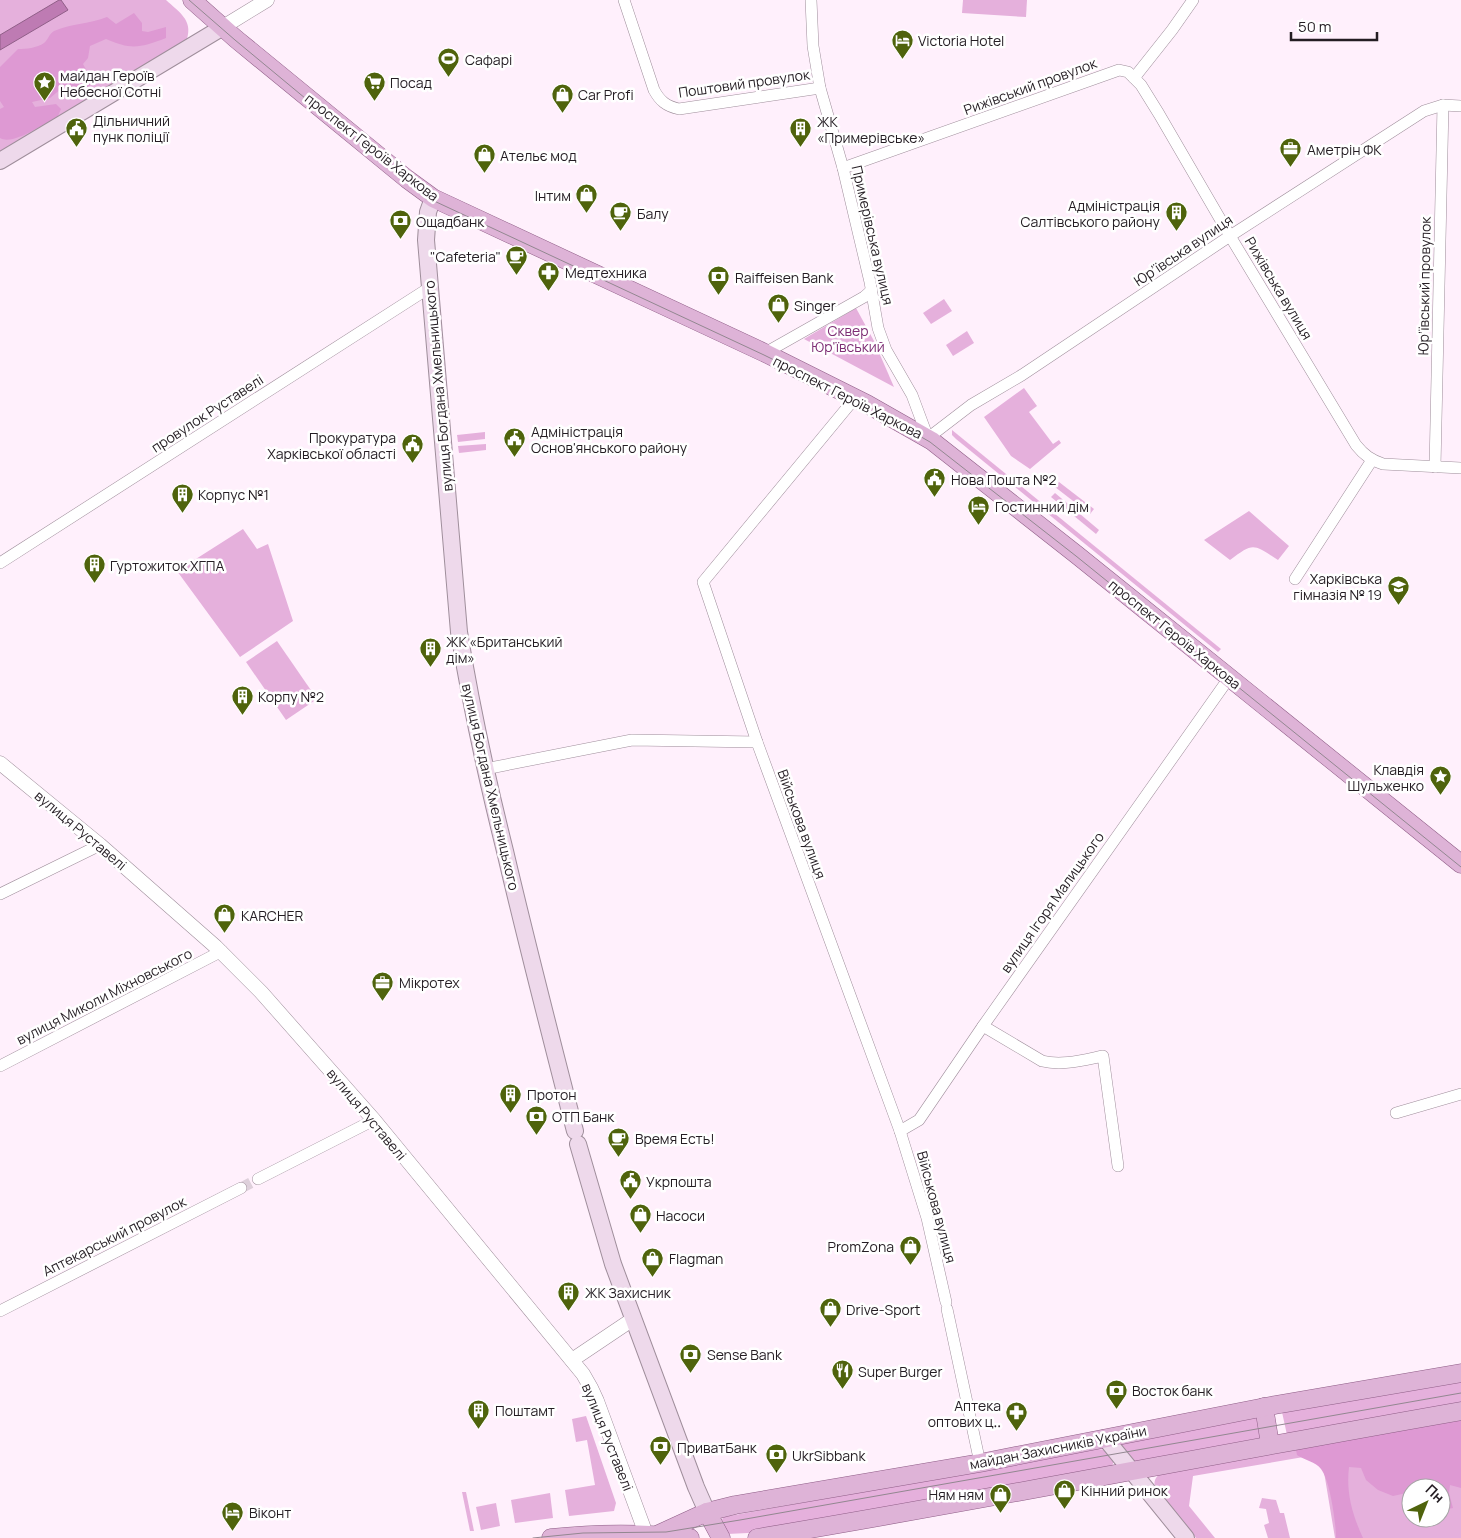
<svg xmlns="http://www.w3.org/2000/svg" width="1461" height="1538" viewBox="0 0 1461 1538" font-family="Manrope,sans-serif">
  <rect width="100%" height="100%" fill="#fff0fc"/>
  <g fill="#e5b0dc" fill-rule="evenodd">
    <path d="M0 0H166C179 12 193 20 187 39L0 153Z"/>
    <path d="M963 0H1027L1026 17 962 13Z"/>
    <path d="M944 299 952 311 931 324 923 313Z"/>
    <path d="M856 308 874 341 894 387 804 339Z"/>
    <path d="M967 331 974 343 953 356 946 345Z"/>
    <path d="M1024 388 1037 406 1029 412 1053 444 1059 440 1061 443 1030 469 1011 456 984 417Z"/>
    <path d="M952 430 1221 649 1218 652 956 439 952 435Z"/>
    <path d="M485 432V439L458 442 457 435Z"/>
    <path d="M486 444V450L459 453 458 446Z"/>
    <path d="M1059 482 1094 509 1090 514 1055 487Z"/>
    <path d="M1055 493 1099 530 1096 534 1051 497Z"/>
    <path d="M1249 511 1289 546 1278 560C1253 544 1254 542 1230 560L1204 540Z"/>
    <path d="M243 529 257 549 268 544 293 621 240 657 177 571Z"/>
    <path d="M277 641 317 699 286 720 246 662Z"/>
    <path d="M1461 1379V1404L1287 1435 1282 1412Z"/>
    <path d="M1461 1415V1538H1335L1321 1454 1193 1476 1189 1506 1215 1538H1196L1155 1487C1153 1480 1157 1476 1162 1472ZM1411 1488H1441V1518H1411Z"/>
    <path d="M586 1416 616 1503 614 1511 569 1516 565 1490 595 1485 587 1440 576 1442 572 1419Z"/>
    <path d="M1258 1417 1261 1438 1133 1462 1120 1446 1119 1442Z"/>
    <path d="M1098 1449 1106 1450 1114 1461 1112 1466 1104 1471 748 1533 727 1534 725 1532 722 1519 724 1517 740 1514Z"/>
    <path d="M462 1492H466L474 1531H470Z"/>
    <path d="M550 1493 553 1518 515 1523 511 1500Z"/>
    <path d="M1262 1498 1276 1500 1280 1513H1284L1290 1538H1268L1264 1525 1269 1523 1266 1509 1259 1508Z"/>
    <path d="M496 1503 500 1526 481 1530 476 1507Z"/>
  </g>
  <g fill="#de99d3">
    <path d="M134 13 142 23V31L148 32 166 27V38C140 48 131 50 106 39L90 46 88 58 83 64 91 79 89 90 81 95 62 88 50 98 32 102 35 107 56 104 61 109 58 116C45 123 13 146 0 138V109L4 107 0 101V67L18 49C26 49 37 48 44 43 48 40 49 34 54 31 72 23 90 24 107 17L116 24Z"/>
    <path d="M1461 1417V1488L1450 1485 1449 1493 1453 1508 1443 1510 1441 1509V1488H1411V1492L1393 1496 1378 1490 1366 1480 1361 1468 1349 1467C1346 1493 1352 1514 1363 1538H1336C1336 1523 1330 1480 1321 1469 1316 1462 1304 1460 1297 1455L1296 1450 1300 1446Z"/>
  </g>
  <path fill="#be7bb3" stroke="#905f88" d="M59 0H61L68 10 0 50V35Z"/>
  <g fill="none" stroke-linecap="round" stroke-linejoin="round">
    <path stroke="#ded0db" stroke-width="11" stroke-dasharray="11 5.5" stroke-linecap="butt" d="M241 1188 258 1179"/>
    <defs>
      <g id="minor">
        <path d="M624 0 654 90C660 101 666 106 679 109L820 88"/>
        <path d="M811 0 813 46 820 88 843 168 870 282 878 328 886 350 912 395 928 438 971 405 1022 375 1230 236 1424 111 1443 105 1461 106"/>
        <path d="M1134 78 1172 30 1193 0"/>
        <path d="M843 168 1119 70 1128 72 1141 85 1159 114 1230 236 1356 445C1364 455 1371 460 1383 464L1461 468"/>
        <path d="M765 353 864 297 872 290"/>
        <path d="M855 398 703 582 757 742 900 1131 927 1218 946 1302"/>
        <path d="M1435 467 1443 105"/>
        <path d="M0 563 429 288"/>
        <path d="M1295 579 1372 460"/>
        <path d="M485 769 632 740 757 742"/>
        <path d="M0 894 100 845"/>
        <path d="M983 1026 1042 1061C1062 1066 1083 1060 1103 1056L1118 1166"/>
        <path d="M0 1066 222 951"/>
        <path d="M1396 1113 1461 1094"/>
        <path d="M900 1131 919 1120 983 1026 1229 678"/>
        <path d="M258 1179 374 1120"/>
        <path d="M947 1309 980 1463"/>
        <path d="M0 1311 241 1188"/>
      </g>
      <g id="tertiary">
        <path d="M223 27 267 0"/>
        <path d="M0 763 100 845 216 947 261 992 374 1120 583 1374 591 1388 597 1401 646 1534"/>
        <path d="M572 1360 633 1319"/>
      </g>
      <g id="secondary">
        <path d="M0 161 223 27"/>
        <path d="M433 198 428 212 426 240 459 632C471 706 487 779 505 851 527 945 551 1038 575 1131"/>
        <path d="M578 1144 613 1264 696 1487 707 1512"/>
        <path d="M1105 1438 1186 1538"/>
      </g>
      <g id="primary">
        <path d="M192 0 236 39 407 179 433 198 765 353 867 404 932 441 1077 555 1461 864"/>
        <path d="M1264 1407 1270 1444"/>
        <path d="M707 1512 721 1538"/>
        <path d="M659 1534 707 1512 735 1505 980 1463 1275 1405 1461 1373"/>
        <path d="M551 1538C598 1533 644 1533 690 1538"/>
        <path d="M757 1538C992 1499 1226 1452 1461 1411"/>
      </g>
    </defs>
    <use href="#minor" stroke="#9f8e9b" stroke-width="12"/>
    <use href="#tertiary" stroke="#9f8e9b" stroke-width="15"/>
    <use href="#secondary" stroke="#9f8e9b" stroke-width="18"/>
    <use href="#primary" stroke="#8f5e87" stroke-width="19"/>
    <use href="#minor" stroke="#fff" stroke-width="11"/>
    <use href="#tertiary" stroke="#fff" stroke-width="14"/>
    <use href="#secondary" stroke="#eed9eb" stroke-width="16"/>
    <use href="#primary" stroke="#deb3d7" stroke-width="18"/>
    <g stroke="#928790" stroke-width="1">
      <path d="M189 0 235 40 405 181 432 200 764 355 871 408 930 442 1076 556 1461 867"/>
      <path d="M533 1538 583 1533 666 1532 740 1520 1461 1393"/>
    </g>
  </g>
  <defs>
    <symbol id="hotel-pin" viewBox="-11 -11 22 30"><path d="M0 17L-7.5 6A9.5 9.5 0 1 1 7.5 6Z" fill="#4f630c" stroke="#fff"/><path d="M-6-4.5h1.5V1H6V5H4.5V3h-9V5H-6ZM-4 0a1.8 1.8 0 1 1 3.6 0ZM.5 0V-2.5h3Q6-2.5 6 0Z" fill="#fff"/></symbol>
    <symbol id="stadium-pin" viewBox="-11 -11 22 30"><path d="M0 17L-7.5 6A9.5 9.5 0 1 1 7.5 6Z" fill="#4f630c" stroke="#fff"/><path d="M0-5a6.5 5 0 1 0 0 10a6.5 5 0 1 0 0-10ZM-3.5-1.8h7v3.6h-7Z" fill="#fff"/></symbol>
    <symbol id="supermarket-pin" viewBox="-11 -11 22 30"><path d="M0 17L-7.5 6A9.5 9.5 0 1 1 7.5 6Z" fill="#4f630c" stroke="#fff"/><path d="M-6-5.5h2.5l.6 2H6L4.5 2H-2.5L-4.4-4H-6ZM-1.5 3.2a1.3 1.3 0 1 0 .1 0ZM3 3.2a1.3 1.3 0 1 0 .1 0Z" fill="#fff"/></symbol>
    <symbol id="sight-pin" viewBox="-11 -11 22 30"><path d="M0 17L-7.5 6A9.5 9.5 0 1 1 7.5 6Z" fill="#4f630c" stroke="#fff"/><path d="M0-6L1.8-2.2L6-1.7L2.9 1.2L3.7 5.4L0 3.3L-3.7 5.4L-2.9 1.2L-6-1.7L-1.8-2.2Z" fill="#fff"/></symbol>
    <symbol id="shop-pin" viewBox="-11 -11 22 30"><path d="M0 17L-7.5 6A9.5 9.5 0 1 1 7.5 6Z" fill="#4f630c" stroke="#fff"/><path d="M-5-2.5h2.3a2.7 3.5 0 0 1 5.4 0H5L5.5 6h-11ZM-1.5-2.5h3a1.5 2.3 0 0 0-3 0Z" fill="#fff"/></symbol>
    <symbol id="civic-pin" viewBox="-11 -11 22 30"><path d="M0 17L-7.5 6A9.5 9.5 0 1 1 7.5 6Z" fill="#4f630c" stroke="#fff"/><path d="M-.6-6.5H3V-4.5H.6V-3L4-1V1h2V6H-6V1h2V-1L-.6-3ZM-1.2 2.5V6h2.4V2.5Z" fill="#fff"/></symbol>
    <symbol id="building-pin" viewBox="-11 -11 22 30"><path d="M0 17L-7.5 6A9.5 9.5 0 1 1 7.5 6Z" fill="#4f630c" stroke="#fff"/><path d="M-4-6H4V6H1V3H-1V6H-4ZM-2.5-4.3h1.7v1.8h-1.7ZM.8-4.3h1.7v1.8H.8ZM-2.5-1h1.7V.8h-1.7ZM.8-1h1.7V.8H.8Z" fill="#fff"/></symbol>
    <symbol id="office-pin" viewBox="-11 -11 22 30"><path d="M0 17L-7.5 6A9.5 9.5 0 1 1 7.5 6Z" fill="#4f630c" stroke="#fff"/><path d="M-6-3h4V-5.5h4V-3h4V5H-6ZM-1-4.5V-3h2v-1.5ZM-6 0V1H6V0Z" fill="#fff"/></symbol>
    <symbol id="cafe-pin" viewBox="-11 -11 22 30"><path d="M0 17L-7.5 6A9.5 9.5 0 1 1 7.5 6Z" fill="#4f630c" stroke="#fff"/><path d="M-5.5-4.5H6V0H3Q3 3.5 0 3.5H-2.5Q-5.5 3.5-5.5 0ZM3-3.2v2h1.7v-2ZM-6 4.5H4V6H-6Z" fill="#fff"/></symbol>
    <symbol id="bank-pin" viewBox="-11 -11 22 30"><path d="M0 17L-7.5 6A9.5 9.5 0 1 1 7.5 6Z" fill="#4f630c" stroke="#fff"/><path d="M-6-4H6V4H-6ZM0-2.3a2.3 2.3 0 1 0 0 4.6a2.3 2.3 0 1 0 0-4.6Z" fill="#fff"/></symbol>
    <symbol id="pharmacy-pin" viewBox="-11 -11 22 30"><path d="M0 17L-7.5 6A9.5 9.5 0 1 1 7.5 6Z" fill="#4f630c" stroke="#fff"/><path d="M-2-6h4v4h4v4h-4v4h-4v-4h-4v-4h4Z" fill="#fff"/></symbol>
    <symbol id="school-pin" viewBox="-11 -11 22 30"><path d="M0 17L-7.5 6A9.5 9.5 0 1 1 7.5 6Z" fill="#4f630c" stroke="#fff"/><path d="M0-5L7-2L0 1L-7-2ZM-4 1L0 2.5L4 1V4Q0 6-4 4Z" fill="#fff"/></symbol>
    <symbol id="restaurant-pin" viewBox="-11 -11 22 30"><path d="M0 17L-7.5 6A9.5 9.5 0 1 1 7.5 6Z" fill="#4f630c" stroke="#fff"/><path d="M-5-6h1v4h1v-4h1v4h1v-4h1v5L-1.5 .5V6h-2V.5L-5-1ZM5-6V6H3V1.5H1.5Q1.5-4 5-6Z" fill="#fff"/></symbol>
  </defs>
  <g fill-rule="evenodd">
    <use href="#hotel-pin" x="890" y="28" width="25" height="34"/>
    <use href="#stadium-pin" x="436" y="46" width="25" height="34"/>
    <use href="#supermarket-pin" x="362" y="70" width="25" height="34"/>
    <use href="#sight-pin" x="32" y="70" width="25" height="34"/>
    <use href="#shop-pin" x="550" y="82" width="25" height="34"/>
    <use href="#civic-pin" x="64" y="116" width="25" height="34"/>
    <use href="#building-pin" x="788" y="116" width="25" height="34"/>
    <use href="#office-pin" x="1278" y="136" width="25" height="34"/>
    <use href="#shop-pin" x="472" y="142" width="25" height="34"/>
    <use href="#shop-pin" x="574" y="182" width="25" height="34"/>
    <use href="#cafe-pin" x="608" y="200" width="25" height="34"/>
    <use href="#building-pin" x="1164" y="200" width="25" height="34"/>
    <use href="#bank-pin" x="388" y="208" width="25" height="34"/>
    <use href="#cafe-pin" x="504" y="244" width="25" height="34"/>
    <use href="#pharmacy-pin" x="536" y="260" width="25" height="34"/>
    <use href="#bank-pin" x="706" y="264" width="25" height="34"/>
    <use href="#shop-pin" x="766" y="292" width="25" height="34"/>
    <use href="#civic-pin" x="502" y="426" width="25" height="34"/>
    <use href="#civic-pin" x="400" y="432" width="25" height="34"/>
    <use href="#civic-pin" x="922" y="466" width="25" height="34"/>
    <use href="#building-pin" x="170" y="482" width="25" height="34"/>
    <use href="#hotel-pin" x="966" y="494" width="25" height="34"/>
    <use href="#building-pin" x="82" y="552" width="25" height="34"/>
    <use href="#school-pin" x="1386" y="574" width="25" height="34"/>
    <use href="#building-pin" x="418" y="636" width="25" height="34"/>
    <use href="#building-pin" x="230" y="684" width="25" height="34"/>
    <use href="#sight-pin" x="1428" y="764" width="25" height="34"/>
    <use href="#shop-pin" x="212" y="902" width="25" height="34"/>
    <use href="#office-pin" x="370" y="970" width="25" height="34"/>
    <use href="#building-pin" x="498" y="1082" width="25" height="34"/>
    <use href="#bank-pin" x="524" y="1104" width="25" height="34"/>
    <use href="#cafe-pin" x="606" y="1126" width="25" height="34"/>
    <use href="#civic-pin" x="618" y="1168" width="25" height="34"/>
    <use href="#shop-pin" x="628" y="1202" width="25" height="34"/>
    <use href="#shop-pin" x="898" y="1234" width="25" height="34"/>
    <use href="#shop-pin" x="640" y="1246" width="25" height="34"/>
    <use href="#building-pin" x="556" y="1280" width="25" height="34"/>
    <use href="#shop-pin" x="818" y="1296" width="25" height="34"/>
    <use href="#bank-pin" x="678" y="1342" width="25" height="34"/>
    <use href="#restaurant-pin" x="830" y="1358" width="25" height="34"/>
    <use href="#bank-pin" x="1104" y="1378" width="25" height="34"/>
    <use href="#building-pin" x="466" y="1398" width="25" height="34"/>
    <use href="#pharmacy-pin" x="1004" y="1400" width="25" height="34"/>
    <use href="#bank-pin" x="648" y="1434" width="25" height="34"/>
    <use href="#bank-pin" x="764" y="1442" width="25" height="34"/>
    <use href="#shop-pin" x="1052" y="1478" width="25" height="34"/>
    <use href="#shop-pin" x="988" y="1482" width="25" height="34"/>
    <use href="#hotel-pin" x="220" y="1500" width="25" height="34"/>
  </g>
  <g text-anchor="middle" dominant-baseline="central" stroke-width="5" stroke-linejoin="round" paint-order="stroke">
    <g font-size="14" fill="#241d23" stroke="#fff" text-anchor="start">
      <text x="918" y="40">Victoria Hotel</text>
      <text x="465" y="59">Сафарі</text>
      <text x="60" y="75">майдан Героїв<tspan x="60" dy="16">Небесної Сотні</tspan></text>
      <text x="390" y="82">Посад</text>
      <text x="578" y="94">Car Profi</text>
      <text x="93" y="120">Дільничний<tspan x="93" dy="16">пунк поліції</tspan></text>
      <text x="817" y="121">ЖК<tspan x="817" dy="16">«Примерівське»</tspan></text>
      <text x="1307" y="149">Аметрін ФК</text>
      <text x="500" y="155">Ательє мод</text>
      <text x="571" y="195" text-anchor="end">Інтим</text>
      <text x="1160" y="205" text-anchor="end">Адміністрація<tspan x="1160" dy="16">Салтівського району</tspan></text>
      <text x="637" y="213">Балу</text>
      <text x="416" y="221">Ощадбанк</text>
      <text x="501" y="256" text-anchor="end">"Cafeteria"</text>
      <text x="565" y="272">Медтехника</text>
      <text x="735" y="277">Raiffeisen Bank</text>
      <text x="794" y="305">Singer</text>
      <text x="531" y="431">Адміністрація<tspan x="531" dy="16">Основ'янського району</tspan></text>
      <text x="396" y="437" text-anchor="end">Прокуратура<tspan x="396" dy="16">Харківської області</tspan></text>
      <text x="951" y="479">Нова Пошта №2</text>
      <text x="198" y="494">Корпус №1</text>
      <text x="995" y="506">Гостинний дім</text>
      <text x="110" y="565">Гуртожиток ХГПА</text>
      <text x="1382" y="578" text-anchor="end">Харківська<tspan x="1382" dy="16">гімназія № 19</tspan></text>
      <text x="446" y="641">ЖК «Британський<tspan x="446" dy="16">дім»</tspan></text>
      <text x="258" y="696">Корпу №2</text>
      <text x="1424" y="769" text-anchor="end">Клавдія<tspan x="1424" dy="16">Шульженко</tspan></text>
      <text x="241" y="915">KARCHER</text>
      <text x="399" y="982">Мікротех</text>
      <text x="527" y="1094">Протон</text>
      <text x="552" y="1116">ОТП Банк</text>
      <text x="635" y="1138">Время Есть!</text>
      <text x="646" y="1181">Укрпошта</text>
      <text x="656" y="1215">Насоси</text>
      <text x="894" y="1246" text-anchor="end">PromZona</text>
      <text x="669" y="1258">Flagman</text>
      <text x="585" y="1292">ЖК Захисник</text>
      <text x="846" y="1309">Drive-Sport</text>
      <text x="707" y="1354">Sense Bank</text>
      <text x="858" y="1371">Super Burger</text>
      <text x="1132" y="1390">Восток банк</text>
      <text x="1001" y="1405" text-anchor="end">Аптека<tspan x="1001" dy="16">оптових ц‥</tspan></text>
      <text x="495" y="1410">Поштамт</text>
      <text x="677" y="1447">ПриватБанк</text>
      <text x="792" y="1455">UkrSibbank</text>
      <text x="1081" y="1490">Кінний ринок</text>
      <text x="984" y="1494" text-anchor="end">Ням ням</text>
      <text x="249" y="1512">Віконт</text>
    </g>
    <g font-size="14" fill="#241d23" stroke="#fff">
      <text transform="translate(744 83) rotate(-8)">Поштовий провулок</text>
      <text transform="translate(1030 86) rotate(-20)">Рижівський провулок</text>
      <text transform="translate(372 147) rotate(38)">проспект Героїв Харкова</text>
      <text transform="translate(873 235) rotate(77)">Примерівська вулиця</text>
      <text transform="translate(1183 250) rotate(-34)">Юр’ївська вулиця</text>
      <text transform="translate(1424 286) rotate(-89)">Юр’ївський провулок</text>
      <text transform="translate(1279 288) rotate(59)">Рижівська вулиця</text>
      <text transform="translate(438 386) rotate(-95)">вулиця Богдана Хмельницького</text>
      <text transform="translate(848 397) rotate(27)">проспект Героїв Харкова</text>
      <text transform="translate(207 413) rotate(-33)">провулок Руставелі</text>
      <text transform="translate(1175 634) rotate(39)">проспект Героїв Харкова</text>
      <text transform="translate(491 787) rotate(77)">вулиця Богдана Хмельницького</text>
      <text transform="translate(802 824) rotate(70)">Військова вулиця</text>
      <text transform="translate(81 830) rotate(40)">вулиця Руставелі</text>
      <text transform="translate(1052 902) rotate(-55)">вулиця Ігоря Малицького</text>
      <text transform="translate(104 996) rotate(-27)">вулиця Миколи Міхновського</text>
      <text transform="translate(367 1114) rotate(50)">вулиця Руставелі</text>
      <text transform="translate(937 1207) rotate(75)">Військова вулиця</text>
      <text transform="translate(114 1236) rotate(-27)">Аптекарський провулок</text>
      <text transform="translate(608 1437) rotate(68)">вулиця Руставелі</text>
      <text transform="translate(1058 1447) rotate(-11)">майдан Захисників України</text>
    </g>
    <g font-size="14" fill="#7e2f75" stroke="#fff">
      <text x="848" y="330">Сквер<tspan x="848" dy="16">Юр'ївський</tspan></text>
    </g>
  </g>
  <g transform="translate(1426 1503) rotate(43)"><circle r="24" fill="#ffffff" stroke="#a7a5a7"/>
  <path d="M0-4L9 19L0 12L-9 19Z" fill="#4f630c"/>
  <text y="-8" font-size="14" font-weight="bold" text-anchor="middle" fill="#241d23">Пн</text>
  </g>
  <path d="M1291 32v8h86v-8" fill="none" stroke="#241d23" stroke-width="2.5"/>
  <text x="1298" y="32" font-size="15" fill="#241d23" stroke="#ffffff" stroke-width="4" paint-order="stroke">50 m</text>
</svg>
